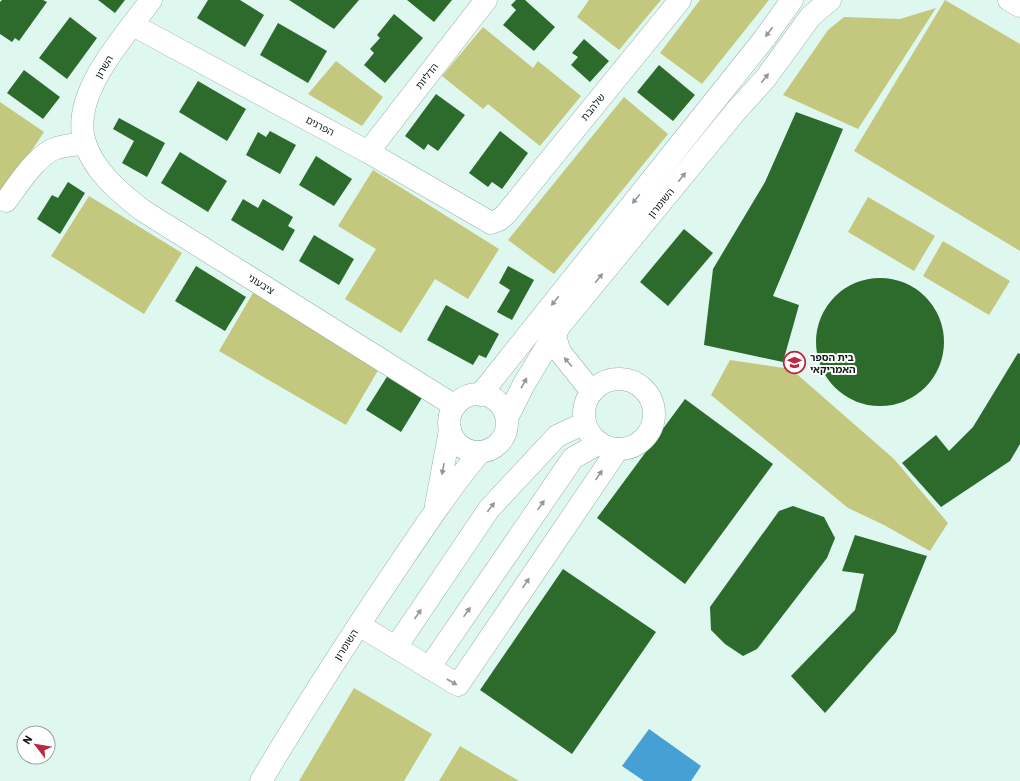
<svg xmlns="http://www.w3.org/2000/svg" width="1020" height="781" viewBox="0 0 1020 781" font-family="'IBM Plex Sans','Noto Sans Hebrew',sans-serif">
  <rect width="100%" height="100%" fill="#def8f0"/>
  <g fill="#c3c87e">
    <path d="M589 0H661L619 50 577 17Z"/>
    <path d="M700 0H769L702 84 660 53Z"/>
    <path d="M945 0 1020 44V251L854 151Z"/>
    <path d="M936 8 858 129 783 95 828 30 844 17 900 19Z"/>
    <path d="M483 27 533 68 538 61 581 96 540 146 488 104 483 109 442 76Z"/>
    <path d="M336 61 383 97 362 126 308 94Z"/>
    <path d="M624 97 668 134 554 274 508 240Z"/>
    <path d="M0 102 44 132 0 198Z"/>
    <path d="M373 170 499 249 468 299 435 279 401 333 345 299 376 249 338 226Z"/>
    <path d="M89 196 182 253 144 314 51 256Z"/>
    <path d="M868 197 935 236 914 271 848 232Z"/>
    <path d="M943 241 1010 281 989 315 923 276Z"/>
    <path d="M253 293 380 367 346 425 219 351Z"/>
    <path d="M730 360 791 369 894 459 948 523 930 551 884 525 848 508 711 395Z"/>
    <path d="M354 688 432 734 404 781H299Z"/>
    <path d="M460 746 519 781H439Z"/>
  </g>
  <path fill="#47a0d4" d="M649 729 701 766 691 781H644L622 766Z"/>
  <g fill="#2c6b2c">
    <path d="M2 0H43L47 2 19 41 15 38 12 42 0 34V2Z"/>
    <path d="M98 0H125L115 13Z"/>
    <path d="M208 0H240L264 15 245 47 197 18Z"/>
    <path d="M289 0H359L334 29Z"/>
    <path d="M407 0H452L434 22Z"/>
    <path d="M516 0H525L555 27 534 51 503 25 516 10 511 5Z"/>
    <path d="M394 14 423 38 385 83 364 65 374 53 370 49 380 38 377 35Z"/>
    <path d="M70 17 97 38 67 79 39 58Z"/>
    <path d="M278 23 327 51 308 83 260 55Z"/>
    <path d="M584 39 609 61 590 82 571 65 578 57 572 53Z"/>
    <path d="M659 65 695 95 673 121 637 92Z"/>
    <path d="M24 70 60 97 43 119 7 93Z"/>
    <path d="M198 81 246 109 227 141 179 112Z"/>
    <path d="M436 94 465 115 438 151 428 144 424 150 405 136Z"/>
    <path d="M796 112 843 129 773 296 799 305 783 362 704 345 713 269 765 182Z"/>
    <path d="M119 118 165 143 147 177 122 163 134 141 113 129Z"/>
    <path d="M270 131 296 145 280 174 246 155 258 132 266 137Z"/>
    <path d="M500 131 528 153 502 189 492 182 488 187 469 173Z"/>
    <path d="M180 152 227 181 208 212 161 183Z"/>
    <path d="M316 156 352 179 334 206 299 185Z"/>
    <path d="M68 182 85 193 60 234 37 219 52 195 58 198Z"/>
    <path d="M243 199 258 208 263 199 293 217 288 226 295 230 283 251 231 220Z"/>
    <path d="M684 229 713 253 668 306 640 282Z"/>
    <path d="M314 235 354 259 339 285 299 261Z"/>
    <path d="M196 266 246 297 225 331 175 301Z"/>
    <path d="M508 266 534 280 512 320 497 312 510 290 499 283Z"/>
    <circle cx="880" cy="342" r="64"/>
    <path d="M446 305 499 334 486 358 479 355 473 365 427 340Z"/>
    <path d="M1018 353 1020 354V444L1010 461 941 507 902 463 936 435 949 451 973 427Z"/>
    <path d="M388 375 423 396 401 432 366 410Z"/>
    <path d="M685 399 773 464 685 584 597 518Z"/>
    <path d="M793 506 824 517 835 538 827 558 757 649 743 656 725 644 711 630 710 607 779 511Z"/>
    <path d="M855 535 927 556 896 632 825 713 791 676 855 610 864 574 842 571Z"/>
    <path d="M563 569 656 632 572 754 480 690Z"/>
  </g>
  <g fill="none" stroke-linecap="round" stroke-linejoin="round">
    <defs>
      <g id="minor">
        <path d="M151 0C125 36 69 95 85 143 94 171 119 192 142 210L455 406"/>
        <path d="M1009 0 1020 6"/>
        <path d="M133 25 368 152 491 223 499 220 506 214 680 0"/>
        <path d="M368 152 486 0"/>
        <path d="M6 201C18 185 38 153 57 148 66 145 76 145 85 143"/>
        <path d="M558 328 555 337 560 352 592 392"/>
        <circle cx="619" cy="414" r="35"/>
        <circle cx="478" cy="423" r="29"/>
        <path d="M480 395 764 39 792 0"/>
        <path d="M507 418 524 384 558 328 736 111 765 79 811 16 830 0"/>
        <path d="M436 505 450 430"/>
        <path d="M359 625 458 685 618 449"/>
        <path d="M396 647 489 509 557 436 585 423"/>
        <path d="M429 668 573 458 600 443"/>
        <path d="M261 781C302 712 345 645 390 578 419 535 447 492 480 452"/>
      </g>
    </defs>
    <use href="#minor" stroke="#98b1a9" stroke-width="23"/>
    <use href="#minor" stroke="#fff" stroke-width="22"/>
  </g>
  <defs><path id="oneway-solid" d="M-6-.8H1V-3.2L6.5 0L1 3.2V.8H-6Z"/></defs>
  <g fill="#939796">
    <use href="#oneway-solid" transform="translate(769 32) rotate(127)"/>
    <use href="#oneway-solid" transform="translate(765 78) rotate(-52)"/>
    <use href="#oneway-solid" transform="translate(682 177) rotate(-51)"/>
    <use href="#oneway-solid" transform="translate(636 199) rotate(129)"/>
    <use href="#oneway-solid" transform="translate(599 278) rotate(-51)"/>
    <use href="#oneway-solid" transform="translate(555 301) rotate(129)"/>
    <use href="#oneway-solid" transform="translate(568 362) rotate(-131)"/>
    <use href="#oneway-solid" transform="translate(524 383) rotate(-61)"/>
    <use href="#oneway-solid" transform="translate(443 469) rotate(101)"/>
    <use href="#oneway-solid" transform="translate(599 475) rotate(-56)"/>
    <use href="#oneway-solid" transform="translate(541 505) rotate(-55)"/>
    <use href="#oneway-solid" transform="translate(491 507) rotate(-52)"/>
    <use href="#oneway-solid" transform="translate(526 583) rotate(-56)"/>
    <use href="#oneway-solid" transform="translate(467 612) rotate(-55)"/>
    <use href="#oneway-solid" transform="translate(418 614) rotate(-56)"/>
    <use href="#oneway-solid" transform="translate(452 682) rotate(30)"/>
  </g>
  <defs>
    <symbol id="school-ring" viewBox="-11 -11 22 22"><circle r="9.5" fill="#fff" stroke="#ba2943" stroke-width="1.5"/><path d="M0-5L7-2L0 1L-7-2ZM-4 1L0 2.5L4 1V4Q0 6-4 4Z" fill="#ba2943"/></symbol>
  </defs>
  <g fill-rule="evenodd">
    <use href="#school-ring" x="782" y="350" width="25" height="25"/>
  </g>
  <g text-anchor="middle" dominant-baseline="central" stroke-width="4" stroke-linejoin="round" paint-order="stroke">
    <g font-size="10" fill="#0e1815" stroke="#fff">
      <text transform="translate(104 67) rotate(-59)">השרון</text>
      <text transform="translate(427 76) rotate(-52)">הדליות</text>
      <text transform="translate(593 107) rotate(-51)">שלהבת</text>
      <text transform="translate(320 126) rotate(28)">הפרגים</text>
      <text transform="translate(661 203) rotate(-51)">השומרון</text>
      <text transform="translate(261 284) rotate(32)">ציבעוני</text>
      <text transform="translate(346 645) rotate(-57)">השומרון</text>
    </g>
    <g font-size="10" font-weight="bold" fill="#0e1815" stroke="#fff" text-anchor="start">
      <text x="810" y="357">בית הספר<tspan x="810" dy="12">האמריקאי</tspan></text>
    </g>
  </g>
  <g transform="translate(36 745) rotate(301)"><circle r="19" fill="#ffffff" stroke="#9fa3a1"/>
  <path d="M0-3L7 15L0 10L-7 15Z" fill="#ba2943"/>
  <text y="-6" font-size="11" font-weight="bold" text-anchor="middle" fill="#0e1815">N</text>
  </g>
</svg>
